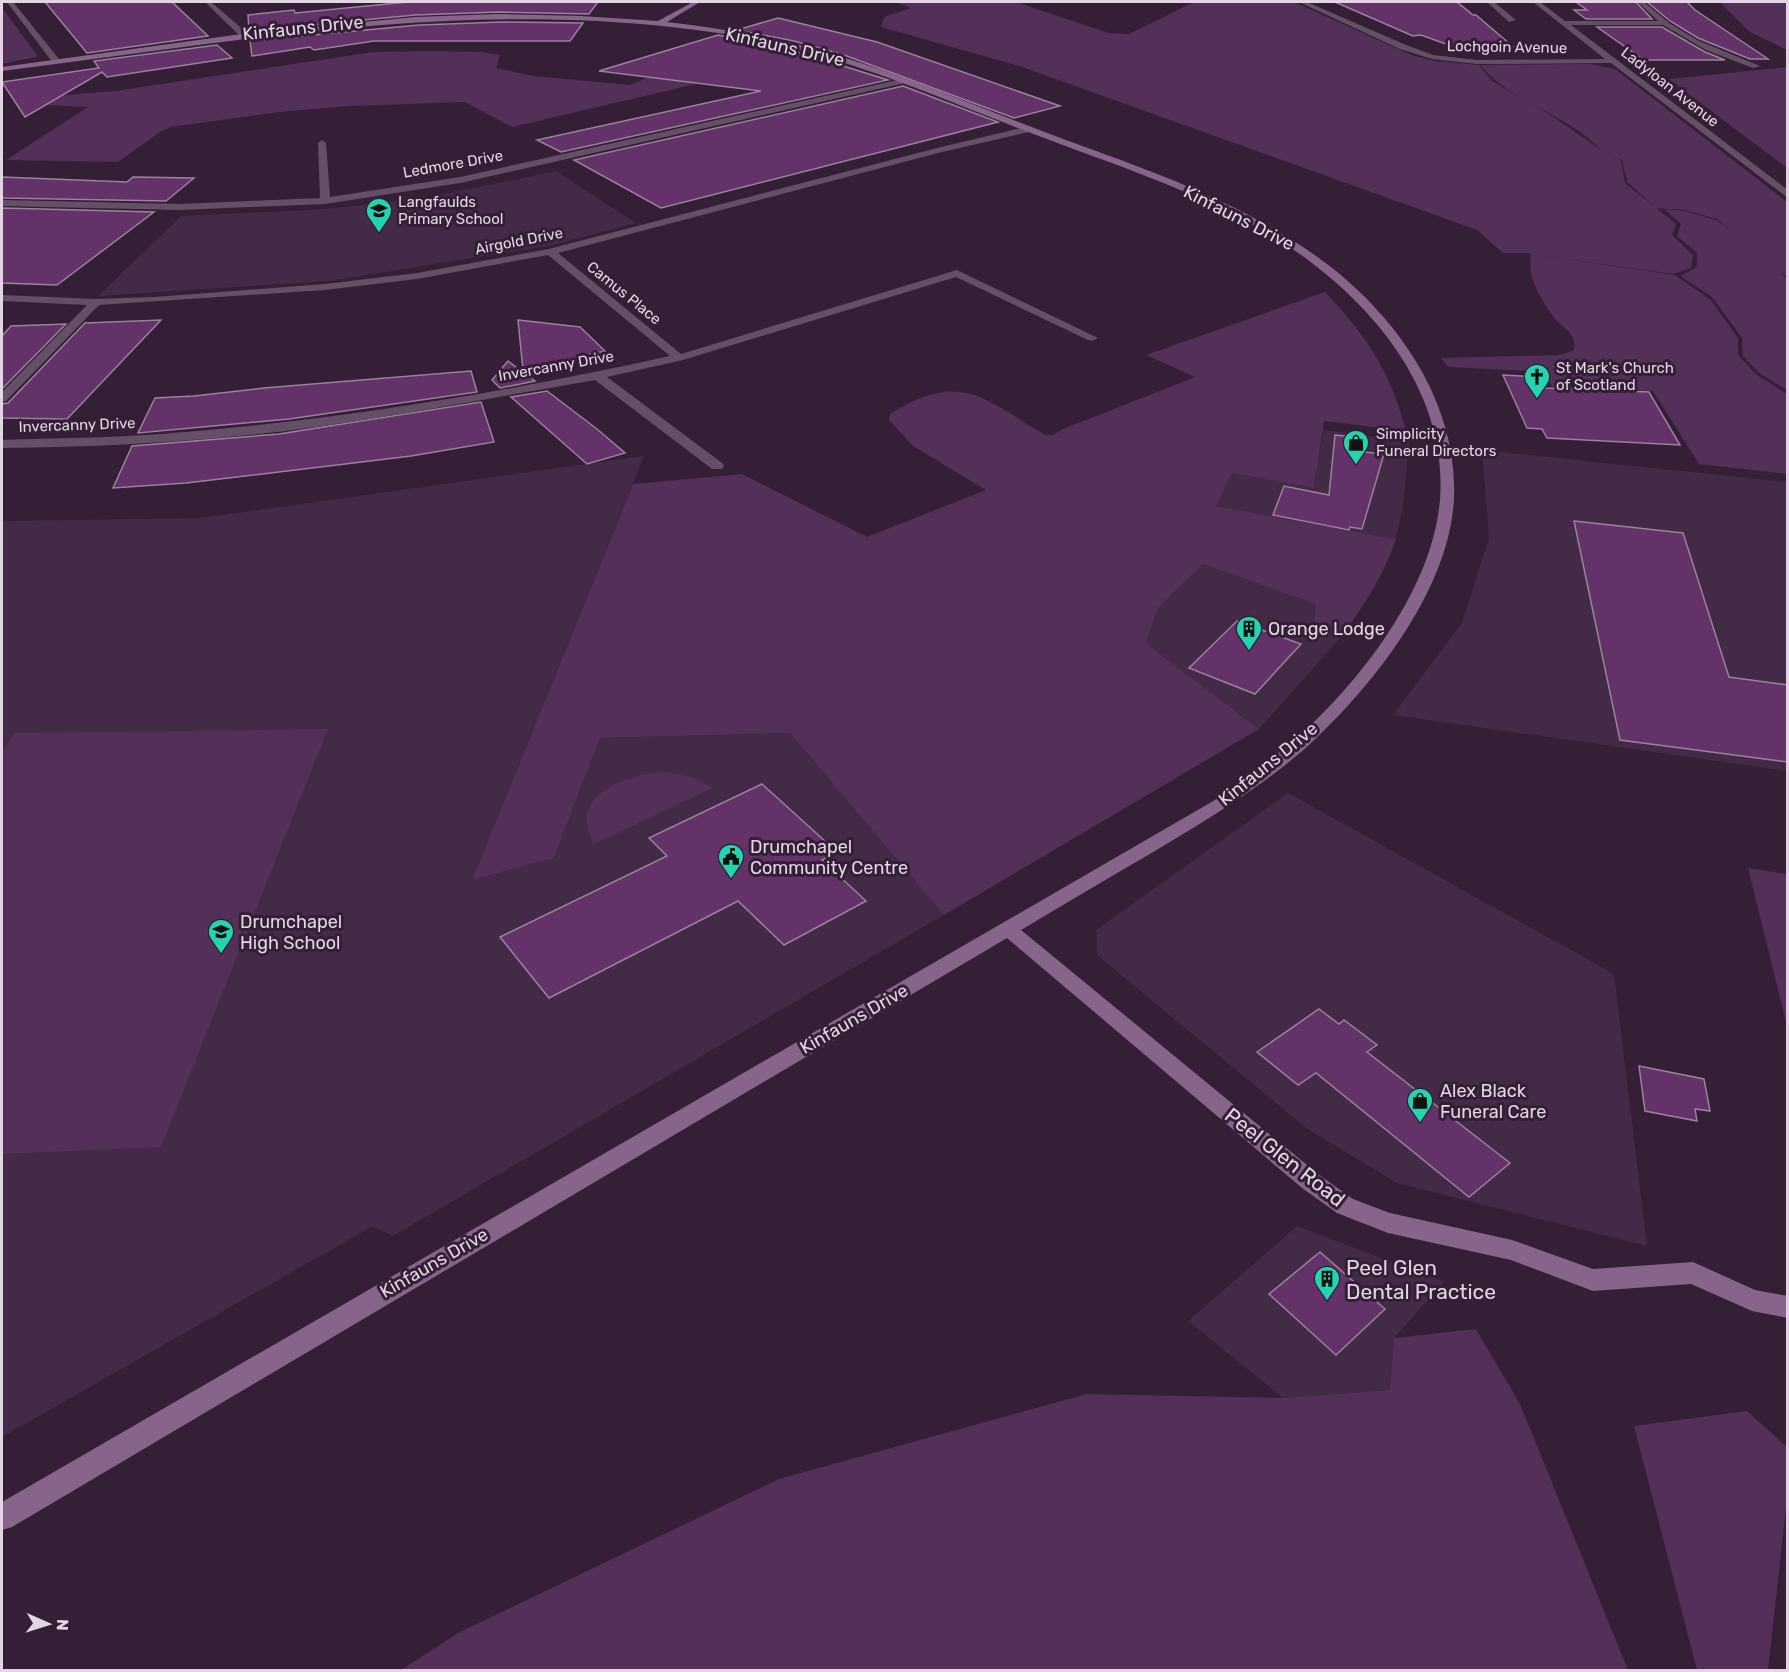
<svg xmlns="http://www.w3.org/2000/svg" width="1789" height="1672" viewBox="0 0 1789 1672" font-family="Rubik,sans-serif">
  <rect width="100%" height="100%" fill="#341f36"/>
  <g fill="#432a46">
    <path d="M556 171 636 223 553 245 329 281 98 296 181 216 326 209 430 197Z"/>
    <path d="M1323 430 1409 441 1403 507 1396 539 1216 506 1232 473 1314 488Z"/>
    <path d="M1482 450 1787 482V771L1393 715 1462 623 1489 538Z"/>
    <path d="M644 456 472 880 554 858 600 738 790 733 944 915 393 1236 373 1226 2 1437V521L201 518Z"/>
    <path d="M1203 564 1317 604 1314 625 1342 636 1259 729 1146 643 1158 608Z"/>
    <path d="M1288 793 1614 974 1647 1246 1397 1183 1306 1128 1097 955 1096 930Z"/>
    <path d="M1297 1226 1444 1282 1394 1338 1391 1390 1283 1398 1188 1321Z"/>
  </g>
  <g fill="#533057">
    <path d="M894 2H1016L1109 33 1129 34 1192 3 1294 2 1414 56 1436 61 1479 65 1492 81 1549 114 1601 150C1569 115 1510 102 1480 65L1590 64 1615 69 1787 202V277L1780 272 1787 279V390L1759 373 1743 356 1742 338 1712 297 1680 276 1697 267V253L1677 236 1681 224 1664 209 1685 211 1716 220 1730 230 1717 219 1685 210 1656 208 1627 182 1622 160 1604 152 1621 160 1625 183 1676 224 1672 235 1693 255 1691 268 1673 274 1531 254 1675 275 1711 300 1738 338V355L1757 375 1787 394V474L1699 464 1653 391 1552 387 1547 377 1533 371 1448 367 1441 358 1559 355 1573 351C1579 335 1565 330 1556 320 1546 308 1534 288 1531 273 1530 267 1531 260 1530 253H1503L1477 230 1022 67 881 27 884 17 911 8Z"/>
    <path d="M1720 2H1787V50L1750 32Z"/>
    <path d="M2 8 37 55 36 57 2 64Z"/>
    <path d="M432 51 481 52 500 55 496 68 533 76 630 85 654 75 713 80 512 127 465 102 351 106 288 111 170 127 160 132 118 162 6 160 88 107 24 104 56 96 115 91 373 52Z"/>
    <path d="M1787 67V168L1669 79Z"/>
    <path d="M1325 292C1366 335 1391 372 1406 431L1324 421 1314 488 1232 473 1216 506 1396 539C1384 575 1364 605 1342 636L1314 625 1316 604 1203 564 1158 608 1146 643 1259 729 944 915 790 733 600 738 554 858 472 880 633 484 742 474 867 537 986 490 913 446 889 420 890 414C960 370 983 398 1045 435H1053L1063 429 1195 377 1146 355Z"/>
    <path d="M328 729 161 1147 2 1154V752L14 733Z"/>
    <path d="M661 772C681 773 696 777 713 788L594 844C566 796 623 776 661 772Z"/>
    <path d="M1748 868 1787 874V1026Z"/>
    <path d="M1476 1329 1520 1404 1628 1670H401L458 1633 779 1479 1087 1394 1283 1398 1390 1390 1394 1338Z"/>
    <path d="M1747 1411 1787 1447V1499L1768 1670H1697L1634 1426Z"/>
  </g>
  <g fill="#623268" stroke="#9a819c" stroke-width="1.5">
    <path d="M45 2H172L208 36 87 53Z"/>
    <path d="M408 2H598L589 14 498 12 415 15 249 31 248 15 294 10 295 13Z"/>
    <path d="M1335 2H1457L1473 15H1476L1518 51H1465L1421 35 1413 36Z"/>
    <path d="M1576 2H1636L1652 19H1586L1574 10H1587Z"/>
    <path d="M1647 2H1687L1695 10 1768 59H1750L1698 38 1670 21Z"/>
    <path d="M778 18 877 42 1060 106 1014 118 844 55 794 41 737 30Z"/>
    <path d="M502 22 583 23 570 41H374L314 50 310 47 252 56 250 41 419 25Z"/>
    <path d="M1597 27H1662L1705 52 1725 60H1644Z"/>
    <path d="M718 35 785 48 888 80 561 152 537 140 761 91 599 71Z"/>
    <path d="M217 45 232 58 107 77 102 72 25 117 2 82 99 68 94 61Z"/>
    <path d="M903 86 998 122 661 208 574 160Z"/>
    <path d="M2 177 127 182 133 177 194 178 166 201 2 198Z"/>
    <path d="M2 208 154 212 57 285 2 283Z"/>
    <path d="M161 320 67 419 2 418V404L8 403 85 323Z"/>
    <path d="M518 320 580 327 605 351 523 370Z"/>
    <path d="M66 324 2 389V336L11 326Z"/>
    <path d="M508 361 535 381 500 388 492 380Z"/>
    <path d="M471 371 477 392 289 419 138 433 155 398 194 396 264 388Z"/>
    <path d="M1503 375 1539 377 1544 388 1649 392 1680 445 1547 438 1542 429 1527 428Z"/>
    <path d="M547 391 597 429 625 453 587 464 511 397Z"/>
    <path d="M481 402 494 442 411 456 337 465 186 483 113 488 132 446 279 434Z"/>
    <path d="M1335 435 1365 438 1364 452 1384 454 1362 529 1350 527 1349 530 1273 515 1284 486 1329 495Z"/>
    <path d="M1574 521 1683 533 1729 677 1788 685V762L1620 740Z"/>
    <path d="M1237 621 1301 644 1255 694 1189 668Z"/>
    <path d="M762 784 837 852 822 860 866 901 784 945 738 901 549 998 500 937 667 856 649 838Z"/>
    <path d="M1319 1009 1339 1024 1344 1020 1377 1045 1367 1052 1510 1163 1469 1197 1316 1073 1298 1085 1257 1052Z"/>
    <path d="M1639 1066 1704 1079 1710 1111 1695 1109 1697 1121 1645 1111Z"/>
    <path d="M1320 1252 1385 1309 1336 1355 1269 1294Z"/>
  </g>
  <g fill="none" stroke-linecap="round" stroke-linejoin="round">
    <g fill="#654f67" fill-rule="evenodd">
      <path d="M7 2H13L59 59V63H53Z"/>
      <path d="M205 2H211L246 32V36H240Z"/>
      <path d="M1299 2H1307L1406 45 1433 55 1477 60 1605 59 1533 2H1540L1565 21H1658L1638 2H1644L1669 23 1697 40 1760 66 1753 68 1706 50 1663 25H1571L1788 190V198L1611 63 1477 64 1432 59 1400 49Z"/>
      <path d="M1487 2H1494L1516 20 1509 22Z"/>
      <path d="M902 79H905V83L460 183 325 204 180 210 2 206V200L180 204 320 198 318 143 322 140 326 143 330 197 460 177Z"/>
      <path d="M1030 126 1034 129 1033 131 942 152 558 253 681 354 957 270 1098 338 1092 341 1088 340 956 277 683 360 607 377 722 463 724 466 722 469H712L595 380C520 393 445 407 370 419 249 439 124 447 2 448V440C55 438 108 438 161 434 332 421 503 393 670 356L548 255 417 279 325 290 99 305 6 401 2 402V392L87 305 2 301V295L96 299 155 297 325 284 417 273 549 249 937 148Z"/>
    </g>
    <path fill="#87648a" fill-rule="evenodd" d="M693 2H700L667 22C715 28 764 35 811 48 897 71 979 108 1063 139 1154 172 1249 205 1327 264 1399 319 1458 404 1454 498 1450 589 1373 686 1309 745 1262 787 1208 819 1155 851 1110 877 1066 903 1021 930L1318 1174 1353 1199 1390 1213 1512 1240 1593 1269 1693 1262 1755 1290 1788 1296V1318L1752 1311 1691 1284 1593 1291 1511 1260 1388 1233 1337 1213 1302 1188 1007 938 12 1527 2 1530V1502L1215 800C1250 773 1287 749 1318 718 1374 663 1434 579 1440 499 1448 393 1374 304 1291 248 1212 195 1119 167 1031 133 955 104 880 71 801 50 759 38 715 32 671 27 445 2 224 43 2 71V67L249 33 415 17 498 14 581 16 658 21Z"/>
  </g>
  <defs>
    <symbol id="school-pin" viewBox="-11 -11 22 30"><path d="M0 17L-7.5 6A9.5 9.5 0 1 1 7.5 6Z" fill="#22d5af" stroke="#341f36"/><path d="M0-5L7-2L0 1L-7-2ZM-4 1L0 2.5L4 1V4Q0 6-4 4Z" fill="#111"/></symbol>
    <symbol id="church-pin" viewBox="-11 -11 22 30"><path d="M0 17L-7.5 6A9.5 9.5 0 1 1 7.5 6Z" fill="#22d5af" stroke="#341f36"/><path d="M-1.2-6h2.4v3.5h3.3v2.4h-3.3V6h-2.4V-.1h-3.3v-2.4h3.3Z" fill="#111"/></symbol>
    <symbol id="shop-pin" viewBox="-11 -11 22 30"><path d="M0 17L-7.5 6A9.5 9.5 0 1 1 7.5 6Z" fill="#22d5af" stroke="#341f36"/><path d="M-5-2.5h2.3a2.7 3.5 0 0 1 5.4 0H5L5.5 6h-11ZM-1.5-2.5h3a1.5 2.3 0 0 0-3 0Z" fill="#111"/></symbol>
    <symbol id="building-pin" viewBox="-11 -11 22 30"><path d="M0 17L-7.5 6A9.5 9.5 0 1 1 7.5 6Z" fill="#22d5af" stroke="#341f36"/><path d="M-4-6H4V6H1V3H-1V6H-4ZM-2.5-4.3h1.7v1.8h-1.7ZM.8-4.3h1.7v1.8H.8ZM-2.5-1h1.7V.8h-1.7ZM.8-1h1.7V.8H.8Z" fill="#111"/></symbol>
    <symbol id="civic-pin" viewBox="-11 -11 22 30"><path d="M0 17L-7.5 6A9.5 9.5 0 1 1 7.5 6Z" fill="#22d5af" stroke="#341f36"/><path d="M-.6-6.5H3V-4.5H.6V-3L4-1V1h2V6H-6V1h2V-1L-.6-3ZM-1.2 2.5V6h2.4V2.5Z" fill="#111"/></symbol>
  </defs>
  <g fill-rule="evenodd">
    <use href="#school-pin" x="364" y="196" width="30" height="40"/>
    <use href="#church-pin" x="1522" y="362" width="30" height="40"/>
    <use href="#shop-pin" x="1341" y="428" width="30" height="40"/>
    <use href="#building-pin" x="1234" y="614" width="30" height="40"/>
    <use href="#civic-pin" x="716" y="842" width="30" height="40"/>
    <use href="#school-pin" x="206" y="917" width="30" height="40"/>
    <use href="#shop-pin" x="1405" y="1086" width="30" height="40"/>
    <use href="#building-pin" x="1312" y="1264" width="30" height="40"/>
  </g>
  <g text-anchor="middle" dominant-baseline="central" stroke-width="6" stroke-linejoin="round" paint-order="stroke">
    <g font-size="15" fill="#e3d5e4" stroke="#341f36">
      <text transform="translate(1507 47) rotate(1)">Lochgoin Avenue</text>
      <text transform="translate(1670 87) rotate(38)">Ladyloan Avenue</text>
      <text transform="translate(453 164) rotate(-10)">Ledmore Drive</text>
      <text transform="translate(519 241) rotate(-11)">Airgold Drive</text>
      <text transform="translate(624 293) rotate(39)">Camus Place</text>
      <text transform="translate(556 366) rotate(-10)">Invercanny Drive</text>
      <text transform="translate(77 425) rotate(-2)">Invercanny Drive</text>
    </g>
    <g font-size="15" fill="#e3d5e4" stroke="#341f36" text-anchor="start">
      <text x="398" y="202">Langfaulds<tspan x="398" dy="17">Primary School</tspan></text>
      <text x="1556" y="368">St Mark's Church<tspan x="1556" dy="17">of Scotland</tspan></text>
      <text x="1376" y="434">Simplicity<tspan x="1376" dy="17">Funeral Directors</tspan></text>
    </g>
    <g font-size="18" fill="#e3d5e4" stroke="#341f36">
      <text transform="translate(303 28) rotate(-6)">Kinfauns Drive</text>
      <text transform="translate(785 47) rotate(13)">Kinfauns Drive</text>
      <text transform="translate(1239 218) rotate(27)">Kinfauns Drive</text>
      <text transform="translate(1268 764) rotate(-39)">Kinfauns Drive</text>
      <text transform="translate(854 1019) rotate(-30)">Kinfauns Drive</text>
      <text transform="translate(434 1263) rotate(-30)">Kinfauns Drive</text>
    </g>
    <g font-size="18" fill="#e3d5e4" stroke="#341f36" text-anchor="start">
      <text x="1268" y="629">Orange Lodge</text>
      <text x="750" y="847">Drumchapel<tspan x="750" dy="21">Community Centre</tspan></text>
      <text x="240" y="922">Drumchapel<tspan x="240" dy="21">High School</tspan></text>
      <text x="1440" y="1091">Alex Black<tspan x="1440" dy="21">Funeral Care</tspan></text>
    </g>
    <g font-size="21" fill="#e3d5e4" stroke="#341f36">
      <text transform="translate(1285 1157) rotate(38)">Peel Glen Road</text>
    </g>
    <g font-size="21" fill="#e3d5e4" stroke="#341f36" text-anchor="start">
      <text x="1346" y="1267">Peel Glen<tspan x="1346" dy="24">Dental Practice</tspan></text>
    </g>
  </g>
  <rect width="1789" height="1672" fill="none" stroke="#e3d5e4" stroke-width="6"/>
  <g transform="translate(48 1624) rotate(93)" stroke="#341f36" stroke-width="4.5" paint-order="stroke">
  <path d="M0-4.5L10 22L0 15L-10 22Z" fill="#e3d5e4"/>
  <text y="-9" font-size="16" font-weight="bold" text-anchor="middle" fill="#e3d5e4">N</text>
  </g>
</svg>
